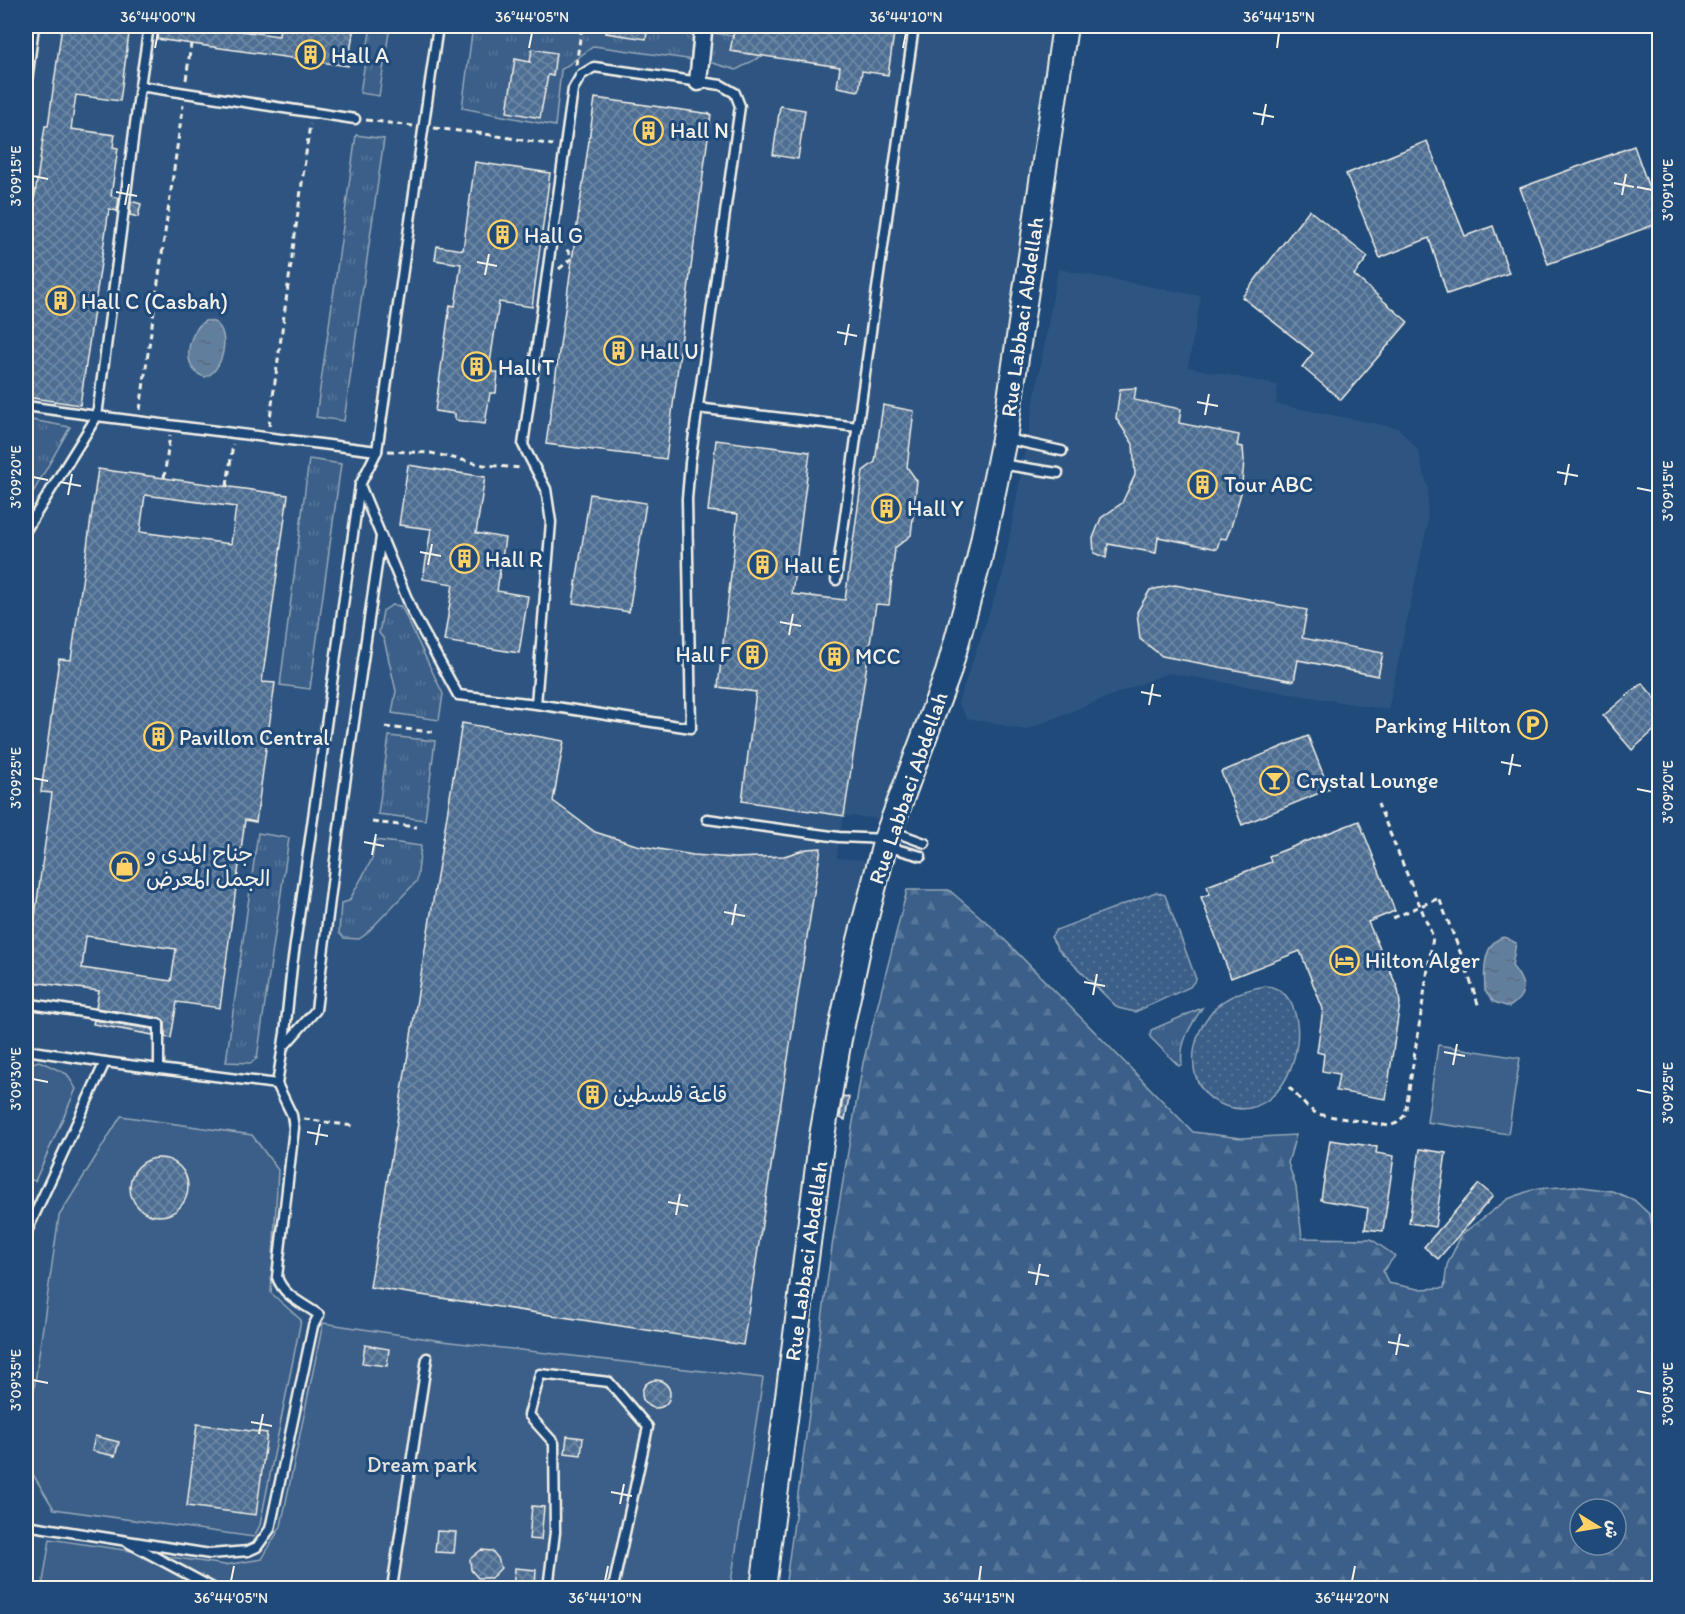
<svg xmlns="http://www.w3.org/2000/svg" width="1685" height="1614" viewBox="0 0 1685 1614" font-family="Itim,'Playpen Sans Arabic',sans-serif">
  <defs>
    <pattern id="grass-tufts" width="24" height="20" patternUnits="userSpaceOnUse" patternTransform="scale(1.5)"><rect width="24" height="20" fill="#3a5f88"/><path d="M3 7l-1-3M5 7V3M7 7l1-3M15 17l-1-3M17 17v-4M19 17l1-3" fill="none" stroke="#577699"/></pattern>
    <pattern id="forest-firs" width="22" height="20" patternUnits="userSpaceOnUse" patternTransform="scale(1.5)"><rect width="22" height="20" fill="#3a5f88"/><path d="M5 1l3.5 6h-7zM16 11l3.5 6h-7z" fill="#577699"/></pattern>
    <pattern id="garden-dots" width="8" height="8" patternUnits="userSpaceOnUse" patternTransform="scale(1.5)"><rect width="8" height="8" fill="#3a5f88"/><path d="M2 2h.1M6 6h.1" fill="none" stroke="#577699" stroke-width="1.8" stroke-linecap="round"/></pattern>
    <pattern id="water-ripples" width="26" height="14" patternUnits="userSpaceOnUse" patternTransform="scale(1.5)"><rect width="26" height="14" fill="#627e9d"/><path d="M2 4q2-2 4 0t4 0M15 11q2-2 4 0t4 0" fill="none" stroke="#58687a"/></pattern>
    <pattern id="building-cross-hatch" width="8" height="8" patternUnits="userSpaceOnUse" patternTransform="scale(1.5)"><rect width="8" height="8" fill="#4d6e92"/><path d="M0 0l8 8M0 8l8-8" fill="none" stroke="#708aa6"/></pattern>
  </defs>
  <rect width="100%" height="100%" fill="#1f4a7a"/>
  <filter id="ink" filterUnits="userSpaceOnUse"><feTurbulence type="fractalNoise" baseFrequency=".0167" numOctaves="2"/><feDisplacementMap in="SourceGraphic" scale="12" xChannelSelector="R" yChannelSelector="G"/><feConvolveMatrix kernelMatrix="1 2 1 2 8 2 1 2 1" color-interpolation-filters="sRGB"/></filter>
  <g filter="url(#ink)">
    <g fill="#2d5581">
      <path d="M26 26H1051L1054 39 980 520 944 656 892 819 844 816 839 837 837 858 867 860 872 871 753 1588H26Z"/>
      <path d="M1058 269 1201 296 1188 367 1278 385 1276 404 1398 428 1418 450 1428 489 1427 526 1388 710 1168 673 1025 730 967 718 958 703 1003 573Z"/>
    </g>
    <g fill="url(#grass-tufts)" stroke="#97a8b8" stroke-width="1.5">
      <path d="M371 26H390L379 96 360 93Z"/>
      <path d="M473 26H669L733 36 731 51 762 56 736 70 709 62 594 46 561 70 555 126 462 108Z"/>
      <path d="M356 135 384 139 344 421 316 417Z"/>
      <path d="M26 419 70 427 27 503 26 497Z"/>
      <path d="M309 459 341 464 310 689 280 685Z"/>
      <path d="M392 605 401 606 443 694 439 720 392 713 396 691 384 639 379 633 383 611Z"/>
      <path d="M389 736 435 741 425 820 378 814Z"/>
      <path d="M258 833 289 838 257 1058 251 1063 226 1062Z"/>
      <path d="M375 840 421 846 417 881 365 935 359 939 344 938 339 933 341 903 349 901 372 859Z"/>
      <path d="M1202 1008C1191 1025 1179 1043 1182 1064L1179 1066 1150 1037 1151 1030Z"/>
    </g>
    <path fill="url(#forest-firs)" stroke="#97a8b8" stroke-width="1.5" fill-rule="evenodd" d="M907 890H949L992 927 1193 1132 1241 1138 1296 1135 1288 1163 1296 1187 1302 1238 1371 1239 1395 1256 1383 1271 1388 1283 1418 1289 1444 1288 1447 1265 1462 1234 1508 1199 1534 1189 1575 1186 1612 1191 1634 1200 1650 1215 1660 1268 1659 1588H785L833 1240 863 1063ZM1580 1509H1616V1545H1580Z"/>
    <g fill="#3a5f88" stroke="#97a8b8" stroke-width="1.5">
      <path d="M1438 1045 1520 1058 1508 1134 1427 1122Z"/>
      <path d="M39 1061 67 1074 76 1089 35 1181 28 1179 26 1173V1065Z"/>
      <path d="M121 1116 252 1135 278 1170 271 1293 301 1320 260 1525 254 1537 54 1509 26 1463V1444L59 1216Z"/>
      <path d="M323 1323 442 1341 763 1378 730 1588H42L50 1539 225 1565 262 1559 281 1526Z"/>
    </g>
    <g fill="url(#garden-dots)" stroke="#97a8b8" stroke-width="1.5">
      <path d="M1156 892 1165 895 1196 979 1190 987 1135 1012 1118 1008 1058 949 1051 937 1056 930Z"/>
      <path d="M1266 986C1324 992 1297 1130 1225 1106 1181 1090 1188 1035 1216 1007 1230 994 1248 989 1266 986Z"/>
    </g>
    <g fill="url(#water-ripples)" stroke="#9cacbb" stroke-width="1.5">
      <path d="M205 321C233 318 227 370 205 377 180 370 187 332 205 321Z"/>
      <path d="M1504 937 1516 943 1512 966C1525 981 1529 995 1509 1007L1494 1002 1485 991C1484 974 1482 942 1504 937Z"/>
    </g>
    <g fill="url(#building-cross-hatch)" stroke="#f4f1e8" stroke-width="1.5" fill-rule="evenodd">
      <path d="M62 26H130L120 101 76 95 71 129 115 135 113 147 118 148 111 196 119 198 117 211 109 209 80 405 26 397V256L45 126H48Z"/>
      <path d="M159 26H235L234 30 279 36 280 26H354L348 66 157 39Z"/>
      <path d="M607 26H648L646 39 606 33Z"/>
      <path d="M735 26H895L888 75 862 71 859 91 837 87 840 67 730 51Z"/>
      <path d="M532 49 556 53 553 76 548 75 540 118 507 112 515 59 530 62Z"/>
      <path d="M595 98 711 114 666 459 546 444Z"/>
      <path d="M780 106 805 110 798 159 773 155Z"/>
      <path d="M1427 141 1465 236 1493 226 1509 273 1447 294 1429 238 1380 258 1346 174Z"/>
      <path d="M1634 146 1659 216V223L1548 264 1520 188Z"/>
      <path d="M475 162 550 173 532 307 499 302 489 370 498 373 496 393H490L485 424 455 420V414L435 411 450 305 455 306 461 264 435 260 437 246 463 250Z"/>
      <path d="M131 201 141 204 138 217 130 215Z"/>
      <path d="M1309 210 1368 257 1354 275 1408 322 1341 400 1302 367 1313 353 1242 297Z"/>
      <path d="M1136 388 1134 400 1181 409 1179 423 1239 435 1237 446 1243 447 1244 461 1241 493 1231 527 1226 539 1220 538 1217 549 1158 537 1156 553 1108 544 1106 558 1094 553 1093 538 1101 518 1122 503 1135 475 1133 444 1116 418 1120 389Z"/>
      <path d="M883 405 914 411 907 467 917 481 911 535 895 548 889 605 876 604 844 816 742 801 756 692 718 687 738 514 708 511 716 440 810 452 792 594 845 600 863 471 875 462Z"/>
      <path d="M408 465 485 477 476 533 505 538 497 591 528 596 519 653 444 641 453 584 423 579 431 529 399 525Z"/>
      <path d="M98 469 288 495 262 682 275 683 256 822 245 820 220 1008 177 1002 171 1038 165 1037V1022L160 1018 96 1008 99 991 26 981 52 793 41 792 59 659 71 660ZM145 495 236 507 231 544 140 532ZM86 936 176 949 171 981 82 968Z"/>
      <path d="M590 494 646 503 629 612 573 603Z"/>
      <path d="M1175 585 1307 610 1302 638 1383 653 1378 676 1298 660 1294 681 1162 656 1140 639 1137 612 1150 590Z"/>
      <path d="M1642 683 1659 703V726L1632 750 1603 716Z"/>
      <path d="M462 723 564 741 553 801 595 832 636 845 693 855 735 858 784 856 807 849 821 848 743 1345 370 1287Z"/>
      <path d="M1308 736 1329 789 1242 825 1221 772Z"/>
      <path d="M1359 821 1395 911 1368 922 1398 989 1400 1003 1386 1099 1336 1091 1339 1074 1322 1071 1324 1054 1317 1052 1323 1009 1300 951 1231 978 1201 897 1210 894 1207 886 1271 862 1269 856Z"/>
      <path d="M94 1020 153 1029V1035L93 1024Z"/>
      <path d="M843 1096 849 1097 845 1120 840 1118Z"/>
      <path d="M1330 1140 1377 1147 1376 1153 1394 1156 1383 1231 1365 1229 1368 1208 1321 1200Z"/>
      <path d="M1420 1149 1446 1153 1435 1227 1409 1223Z"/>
      <circle cx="159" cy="1187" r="29"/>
      <path d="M1479 1184 1493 1196 1438 1259 1424 1247Z"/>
      <path d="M365 1345 389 1349 387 1366 362 1363Z"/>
      <circle cx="656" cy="1394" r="14"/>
      <path d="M197 1424 267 1433 256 1515 187 1506Z"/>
      <path d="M95 1436 119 1442 115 1456 92 1451Z"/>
      <path d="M567 1436 583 1438 581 1455 565 1453Z"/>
      <path d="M532 1506 544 1507 541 1540 529 1539Z"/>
      <path d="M437 1531 456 1532 454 1553 435 1552Z"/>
      <path d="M481 1550 492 1551 498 1558 501 1568 491 1578H478L471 1570 470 1559Z"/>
      <path d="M515 1568 536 1570 535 1588H513Z"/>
    </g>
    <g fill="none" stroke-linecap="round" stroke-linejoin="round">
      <defs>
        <g id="lane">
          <path d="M140 86 149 26"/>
          <path d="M26 89 34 26"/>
          <path d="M26 406 97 416 140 86 355 119"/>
          <path d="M697 408 858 427"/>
          <path d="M1007 439 1062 451"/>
          <path d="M1000 464 1058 473"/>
          <path d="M360 485 413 613 458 695 536 704 691 728 687 499 690 463 740 106 735 93 721 85 594 67 581 75 573 89 523 445 546 489 551 522 536 704"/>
          <path d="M26 530 97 416 377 451"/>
          <path d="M836 580 914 26"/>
          <path d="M707 819 839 837 886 839 900 834 925 843"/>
          <path d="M888 842 896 849 921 856"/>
          <path d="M26 1017 31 1004 159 1024V1069"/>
          <path d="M285 1045 316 1010 343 797 381 537"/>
          <path d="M26 1050 105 1062"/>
          <path d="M26 1244 27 1231 105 1062 277 1084 285 1033 292 966 360 485 377 451 438 26"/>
          <path d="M26 1525 210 1554 248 1551 257 1547 270 1529 313 1326 319 1315C303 1303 284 1297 277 1277L294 1128 292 1115 277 1084"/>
          <path d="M129 1543 213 1588"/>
          <path d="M392 1588 427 1358"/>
          <path d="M548 1588 555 1532 554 1443 529 1415 540 1374 609 1382 648 1427 613 1588"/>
        </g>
        <path id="street" d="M698 82 703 32"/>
        <path id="secondary" d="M763 1588 822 1136 839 1039 859 944 886 839 948 673 979 560 1004 439 1065 26"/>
      </defs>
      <use href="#lane" stroke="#f4f1e8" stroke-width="13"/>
      <use href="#street" stroke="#f4f1e8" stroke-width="21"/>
      <use href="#secondary" stroke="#f4f1e8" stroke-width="28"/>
      <g stroke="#f4f1e8" stroke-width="3" stroke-dasharray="6 4.5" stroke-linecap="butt">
        <path d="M576 65 582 26"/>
        <path d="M186 80 191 44"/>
        <path d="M366 120 413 126"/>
        <path d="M434 128 485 134 553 145"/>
        <path d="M559 269 572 258 563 243"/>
        <path d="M140 410 183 105"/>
        <path d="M269 426 310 124"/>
        <path d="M388 451 431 453 484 465 521 468"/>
        <path d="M164 478 170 435"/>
        <path d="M227 486 233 444"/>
        <path d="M385 727 433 732"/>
        <path d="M372 822 417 827"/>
        <path d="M1393 918 1439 898 1464 962 1479 1007"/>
        <path d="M1289 1087 1307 1107 1317 1114 1389 1126 1397 1123 1405 1115 1433 937 1378 804"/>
        <path d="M304 1119 353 1126"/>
      </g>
      <use href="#lane" stroke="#1f4a7a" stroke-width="8"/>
      <use href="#street" stroke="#1f4a7a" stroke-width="16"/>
      <use href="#secondary" stroke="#1f4a7a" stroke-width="24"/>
    </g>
  </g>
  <path fill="none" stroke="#f4f1e8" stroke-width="2" d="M155 48 158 33M529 48 532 33M903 48 906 33M1277 48 1279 33M1253 113 1274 117M1262 125 1266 104M33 176 48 179M1614 183 1634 187M1637 187 1652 190M116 192 137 196M1622 195 1626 174M125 205 129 184M477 262 497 266M485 275 489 254M837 332 857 336M845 345 849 324M1197 402 1218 406M1205 415 1209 394M1557 472 1578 476M33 477 48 480M60 482 81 486M1565 485 1569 464M1637 488 1652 491M68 495 72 474M420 552 441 556M428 565 432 544M780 622 801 626M789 635 793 614M1141 692 1161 696M1149 705 1153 684M1501 762 1521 766M1509 775 1513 754M33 778 48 781M1637 789 1652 792M364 842 384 846M372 855 376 834M724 912 745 916M732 925 736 904M1084 982 1105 986M1093 995 1097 974M1444 1052 1465 1056M1453 1065 1457 1044M33 1079 48 1082M1637 1090 1652 1093M307 1132 328 1136M316 1145 320 1124M668 1202 688 1206M676 1215 680 1194M1028 1272 1049 1276M1036 1285 1040 1264M1388 1342 1409 1346M1396 1355 1400 1334M33 1380 48 1383M1637 1391 1652 1394M251 1422 272 1426M259 1434 263 1414M611 1492 632 1496M620 1504 624 1484M231 1581 234 1566M605 1581 608 1566M979 1581 981 1566M1352 1581 1355 1566"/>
  <defs>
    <symbol id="building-ring" viewBox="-11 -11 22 22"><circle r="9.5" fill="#1f4a7a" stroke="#ffd166" stroke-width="1.5"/><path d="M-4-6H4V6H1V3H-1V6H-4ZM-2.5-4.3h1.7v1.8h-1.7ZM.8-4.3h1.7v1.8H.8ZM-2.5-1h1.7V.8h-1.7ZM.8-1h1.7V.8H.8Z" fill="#ffd166"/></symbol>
    <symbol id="parking-ring" viewBox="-11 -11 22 22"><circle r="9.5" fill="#1f4a7a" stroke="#ffd166" stroke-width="1.5"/><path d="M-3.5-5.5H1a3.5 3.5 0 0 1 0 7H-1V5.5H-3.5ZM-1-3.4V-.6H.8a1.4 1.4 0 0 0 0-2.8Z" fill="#ffd166"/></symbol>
    <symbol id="bar-ring" viewBox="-11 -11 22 22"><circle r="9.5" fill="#1f4a7a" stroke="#ffd166" stroke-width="1.5"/><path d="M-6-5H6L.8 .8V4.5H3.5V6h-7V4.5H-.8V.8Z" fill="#ffd166"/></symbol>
    <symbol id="shop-ring" viewBox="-11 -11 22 22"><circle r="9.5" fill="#1f4a7a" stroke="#ffd166" stroke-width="1.5"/><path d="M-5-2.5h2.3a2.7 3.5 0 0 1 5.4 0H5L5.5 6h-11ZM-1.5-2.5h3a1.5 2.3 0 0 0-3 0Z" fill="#ffd166"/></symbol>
    <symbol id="hotel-ring" viewBox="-11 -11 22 22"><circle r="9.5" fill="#1f4a7a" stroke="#ffd166" stroke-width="1.5"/><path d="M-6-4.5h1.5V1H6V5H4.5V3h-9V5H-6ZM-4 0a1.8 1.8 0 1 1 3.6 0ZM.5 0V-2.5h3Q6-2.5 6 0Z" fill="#ffd166"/></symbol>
  </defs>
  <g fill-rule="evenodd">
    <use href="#building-ring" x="294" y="38" width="33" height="33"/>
    <use href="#building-ring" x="632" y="114" width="33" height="33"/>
    <use href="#building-ring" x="486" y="218" width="33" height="33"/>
    <use href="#building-ring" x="44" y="284" width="33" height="33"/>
    <use href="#building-ring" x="602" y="334" width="33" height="33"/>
    <use href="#building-ring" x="460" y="350" width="33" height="33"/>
    <use href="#building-ring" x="1186" y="468" width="33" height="33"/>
    <use href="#building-ring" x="870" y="492" width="33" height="33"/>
    <use href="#building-ring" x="448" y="542" width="33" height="33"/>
    <use href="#building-ring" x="746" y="548" width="33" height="33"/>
    <use href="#building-ring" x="736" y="638" width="33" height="33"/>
    <use href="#building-ring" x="818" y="640" width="33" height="33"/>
    <use href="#parking-ring" x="1516" y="708" width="33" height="33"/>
    <use href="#building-ring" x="142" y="720" width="33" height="33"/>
    <use href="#bar-ring" x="1258" y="764" width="33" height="33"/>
    <use href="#shop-ring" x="108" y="850" width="33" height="33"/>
    <use href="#hotel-ring" x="1328" y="944" width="33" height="33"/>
    <use href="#building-ring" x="576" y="1078" width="33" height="33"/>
  </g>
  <g text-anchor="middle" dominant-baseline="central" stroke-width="6" stroke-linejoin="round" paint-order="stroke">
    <g font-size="22" fill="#f4f1e8" stroke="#1f4a7a" text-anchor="start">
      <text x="331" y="55">Hall A</text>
      <text x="670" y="130">Hall N</text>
      <text x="524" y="235">Hall G</text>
      <text x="81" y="301">Hall C (Casbah)</text>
      <text x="640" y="351">Hall U</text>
      <text x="498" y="367">Hall T</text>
      <text x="1224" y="484">Tour ABC</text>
      <text x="907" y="508">Hall Y</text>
      <text x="485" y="559">Hall R</text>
      <text x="784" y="565">Hall E</text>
      <text x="731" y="654" text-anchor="end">Hall F</text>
      <text x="855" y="656">MCC</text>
      <text x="1511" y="725" text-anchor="end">Parking Hilton</text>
      <text x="179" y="737">Pavillon Central</text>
      <text x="1296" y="780">Crystal Lounge</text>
      <text x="146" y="853">جناح المدى و<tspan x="146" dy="25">الجمل المعرض</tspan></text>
      <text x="1365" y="960">Hilton Alger</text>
      <text x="613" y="1094">قاعة فلسطين</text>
    </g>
    <g font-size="22" fill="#f4f1e8" stroke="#1f4a7a">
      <text transform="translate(1022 317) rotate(-82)">Rue Labbaci Abdellah</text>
      <text transform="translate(908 788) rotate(-71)">Rue Labbaci Abdellah</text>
      <text transform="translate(806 1261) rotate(-82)">Rue Labbaci Abdellah</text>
    </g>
    <g font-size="22" fill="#e1e2de" stroke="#1f4a7a">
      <text x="422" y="1464">Dream park</text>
    </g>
  </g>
  <rect width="1685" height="1614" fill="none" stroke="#1f4a7a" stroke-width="66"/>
  <g transform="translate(1598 1527) rotate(101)"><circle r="28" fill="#1f4a7a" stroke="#748da6" stroke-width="1.5"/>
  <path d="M0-4.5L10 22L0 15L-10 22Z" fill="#ffd166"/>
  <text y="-9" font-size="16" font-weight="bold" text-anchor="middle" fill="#f4f1e8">ش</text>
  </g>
  <rect x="33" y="33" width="1619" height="1548" fill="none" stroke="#f4f1e8" stroke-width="2"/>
  <g font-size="15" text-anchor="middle" fill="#f4f1e8">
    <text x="158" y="22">36°44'00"N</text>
    <text x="532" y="22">36°44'05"N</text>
    <text x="906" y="22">36°44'10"N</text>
    <text x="1279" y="22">36°44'15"N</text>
    <text transform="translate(16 176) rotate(-90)" y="5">3°09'15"E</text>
    <text transform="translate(1668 190) rotate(-90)" y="5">3°09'10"E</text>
    <text transform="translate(16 477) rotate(-90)" y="5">3°09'20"E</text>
    <text transform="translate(1668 491) rotate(-90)" y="5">3°09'15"E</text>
    <text transform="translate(16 778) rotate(-90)" y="5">3°09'25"E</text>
    <text transform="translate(1668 792) rotate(-90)" y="5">3°09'20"E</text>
    <text transform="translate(16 1079) rotate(-90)" y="5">3°09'30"E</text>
    <text transform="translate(1668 1093) rotate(-90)" y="5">3°09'25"E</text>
    <text transform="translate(16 1380) rotate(-90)" y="5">3°09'35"E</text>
    <text transform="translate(1668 1394) rotate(-90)" y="5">3°09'30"E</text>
    <text x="231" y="1603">36°44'05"N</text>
    <text x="605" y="1603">36°44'10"N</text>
    <text x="979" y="1603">36°44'15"N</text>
    <text x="1352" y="1603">36°44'20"N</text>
  </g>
</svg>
